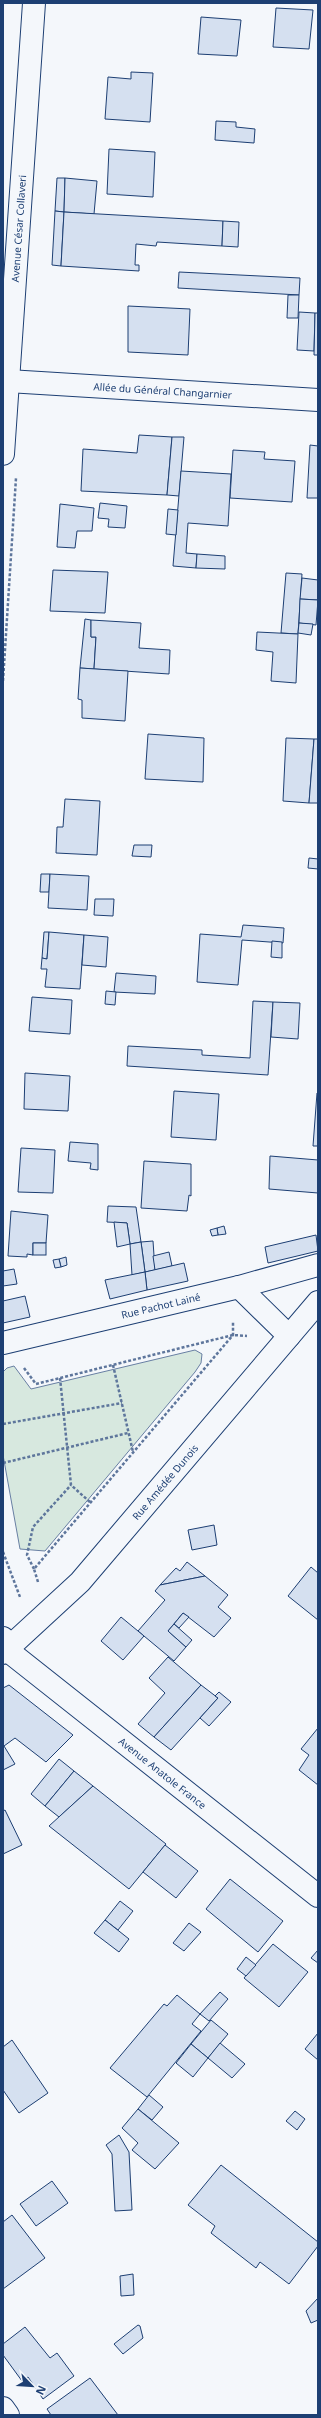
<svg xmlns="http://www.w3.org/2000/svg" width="321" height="2418" viewBox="0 0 321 2418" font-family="'Noto Sans',sans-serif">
  <rect width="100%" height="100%" fill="#f4f7fb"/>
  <path fill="#d7e8df" stroke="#687fa3" d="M195 1350 202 1354 201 1363 195 1372 45 1551 20 1549 3 1455V1372L7 1368 14 1366 31 1389Z"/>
  <g fill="#d5e0f0" stroke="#1d3f73">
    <path d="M276 8 313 10 309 49 273 47Z"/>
    <path d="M201 17 241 20 237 56 198 54Z"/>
    <path d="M131 72 153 73 150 122 105 119 108 77 131 79Z"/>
    <path d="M216 121 236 122V127L255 129 254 143 215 140Z"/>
    <path d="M109 149 155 152 153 197 107 194Z"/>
    <path d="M57 178H65L64 212 55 211Z"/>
    <path d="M65 178 97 181 94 214 64 212Z"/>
    <path d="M55 211 64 212 61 266 52 265Z"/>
    <path d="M64 212 223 221 222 246 157 242 156 246 136 244 135 265H139V271L61 266Z"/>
    <path d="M223 221 239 222 238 247 222 246Z"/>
    <path d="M179 272 300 278 299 295 178 288Z"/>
    <path d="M288 295H299L298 318H287Z"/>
    <path d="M128 306 190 309 188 355 128 352Z"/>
    <path d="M299 312 315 313 314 351 297 350Z"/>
    <path d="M315 313H318V355H314Z"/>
    <path d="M139 435 172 437 167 495 81 491 83 449 137 453Z"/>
    <path d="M172 437H184L179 496 167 495Z"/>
    <path d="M310 445 318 446V498H307Z"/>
    <path d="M233 450 265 452 264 459 295 461 292 502 230 498Z"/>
    <path d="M181 471 231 474 228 526 188 523 186 553 197 554 196 568 173 566Z"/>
    <path d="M100 503 127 506 125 528 108 527 109 519 98 518Z"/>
    <path d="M60 504 94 508 92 531H77L75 548 57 547Z"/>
    <path d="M168 509 178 510 176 535 166 534Z"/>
    <path d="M197 554 225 556V569L196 568Z"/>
    <path d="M53 570 108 572 105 613 50 611Z"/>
    <path d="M286 573 302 574 298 634 281 633Z"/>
    <path d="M302 578 318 580V600L300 599Z"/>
    <path d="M300 599 318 600 316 625 299 623Z"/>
    <path d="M85 619 91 620V637H96L94 669 80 668Z"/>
    <path d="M91 620 141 623 139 648 170 650 169 674 94 669 96 637H91Z"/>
    <path d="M299 623 313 624 311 635 298 633Z"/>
    <path d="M257 632 298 634 296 683 271 681 273 652 256 650Z"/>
    <path d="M80 668 128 671 125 721 82 718V700L78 699Z"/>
    <path d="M148 734 204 738 203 782 145 779Z"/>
    <path d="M286 738 314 739 309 803 283 801Z"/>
    <path d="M314 739H318V803H309Z"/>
    <path d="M65 799 100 801 97 855 56 853 57 827H63Z"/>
    <path d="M134 845H152L151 857 132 856Z"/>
    <path d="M309 858 318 859V869L308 868Z"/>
    <path d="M41 874H50L49 892H40Z"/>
    <path d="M50 874 89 876 87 910 48 908Z"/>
    <path d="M95 899H114L113 916 94 915Z"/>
    <path d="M243 925 284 928 283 943 242 940 238 985 197 982 200 934 241 937Z"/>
    <path d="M44 932H49L47 959 42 958Z"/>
    <path d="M49 932 84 935 80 989 45 987 47 969H41L42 958 47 959Z"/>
    <path d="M84 935 108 937 106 967 82 965Z"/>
    <path d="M272 941 282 942V958L271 957Z"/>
    <path d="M116 973 156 976 155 994 114 992Z"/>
    <path d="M106 991 116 992 115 1005 105 1004Z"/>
    <path d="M32 997 72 1000 70 1034 29 1031Z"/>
    <path d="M253 1001 273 1002 268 1075 127 1066 128 1046 202 1050V1055L250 1058Z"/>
    <path d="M273 1002 300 1003 298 1039 271 1037Z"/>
    <path d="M25 1073 70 1076 68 1111 24 1109Z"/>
    <path d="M174 1091 219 1094 216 1140 171 1137Z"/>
    <path d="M317 1093H318V1146H313Z"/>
    <path d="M70 1142 98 1144V1170L90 1169 91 1163 68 1161Z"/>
    <path d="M21 1148 55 1150 53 1193 18 1192Z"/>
    <path d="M270 1156 318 1160V1193L269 1189Z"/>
    <path d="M144 1161 191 1164V1196L189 1195 187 1211 141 1208Z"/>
    <path d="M108 1206 136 1207 141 1242 130 1244 127 1223 107 1222Z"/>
    <path d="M11 1211 48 1215 46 1243H33V1255L27 1254V1257L8 1256Z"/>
    <path d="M114 1222 127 1223 130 1244 117 1247Z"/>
    <path d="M224 1226 226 1234 218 1235 217 1228Z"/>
    <path d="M217 1228 218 1235 212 1236 210 1230Z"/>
    <path d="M316 1235 318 1251 268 1263 265 1247Z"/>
    <path d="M153 1241 155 1270 145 1272 141 1242Z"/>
    <path d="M141 1242 145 1272 132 1275 130 1244Z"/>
    <rect x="33" y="1243" width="13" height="12"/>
    <path d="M169 1252 172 1266 155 1270 153 1256Z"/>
    <path d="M66 1257 67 1265 61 1267 59 1259Z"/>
    <path d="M59 1259 61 1267 55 1268 53 1260Z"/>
    <path d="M184 1263 188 1281 147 1290 145 1272Z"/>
    <path d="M14 1269 17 1284 3 1286V1271Z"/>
    <path d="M145 1272 147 1290 110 1299 105 1280Z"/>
    <path d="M25 1296 30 1317 3 1323V1301Z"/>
    <path d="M214 1525 217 1545 192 1550 188 1530Z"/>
    <path d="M187 1562 205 1576 160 1585 176 1568 180 1571Z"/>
    <path d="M311 1567 318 1573V1620L288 1596Z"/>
    <path d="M205 1576 228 1595 218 1607 231 1618 214 1637 183 1613 168 1631 186 1647 174 1661 138 1631 165 1600 155 1591 160 1585Z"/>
    <path d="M183 1613 189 1617 179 1628 174 1624Z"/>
    <path d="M121 1617 144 1636 123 1660 101 1641Z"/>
    <path d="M174 1624 192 1640 186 1647 168 1631Z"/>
    <path d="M168 1657 201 1685 154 1737 138 1724 165 1693 149 1678Z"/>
    <path d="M9 1685 73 1735 46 1762 15 1738 4 1746 15 1764 3 1770V1688Z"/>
    <path d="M201 1685 218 1698 171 1750 154 1737Z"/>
    <path d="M219 1692 231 1702 209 1726 200 1718 218 1698 215 1696Z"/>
    <path d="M318 1728V1785L299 1770 309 1755 301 1749Z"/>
    <path d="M59 1759 74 1771 45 1806 31 1794Z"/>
    <path d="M74 1771 93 1786 59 1817 45 1806Z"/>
    <path d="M93 1786 166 1844 129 1889 49 1826Z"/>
    <path d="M5 1810 22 1845 3 1854V1811Z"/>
    <path d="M165 1845 198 1871 176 1898 143 1872Z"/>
    <path d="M230 1879 283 1921 258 1952 206 1909Z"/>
    <path d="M120 1901 133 1911 118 1930 105 1920Z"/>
    <path d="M105 1920 129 1939 119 1952 94 1933Z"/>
    <path d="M189 1923 201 1932 184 1951 173 1943Z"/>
    <path d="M273 1944 308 1972 279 2007 244 1978Z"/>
    <path d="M318 1950V1963L311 1958Z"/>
    <path d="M246 1957 256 1965 246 1976 237 1969Z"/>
    <path d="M220 1992 228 1999 209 2021 200 2014Z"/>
    <path d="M177 1995 200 2014 192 2024 201 2031 147 2097 110 2068 164 2004 167 2006Z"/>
    <path d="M211 2020 228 2034 208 2058 191 2044Z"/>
    <path d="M318 2033V2060L305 2049Z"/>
    <path d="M12 2040 48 2093 19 2113 3 2090V2047Z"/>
    <path d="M220 2043 245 2064 232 2078 208 2058Z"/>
    <path d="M191 2044 208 2058 193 2077 176 2063Z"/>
    <path d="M149 2095 163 2107 152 2120 138 2109Z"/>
    <path d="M138 2109 179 2143 155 2169 132 2150 138 2143 122 2128Z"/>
    <path d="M295 2111 305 2119 297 2130 286 2121Z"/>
    <path d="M119 2135 129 2152 132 2210 115 2211 112 2154 106 2145Z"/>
    <path d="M221 2165 318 2242V2246L289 2284 260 2262 256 2268 211 2233 215 2226 188 2205Z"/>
    <path d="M52 2181 68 2203 36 2226 20 2204Z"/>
    <path d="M12 2215 45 2258 3 2289V2222Z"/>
    <path d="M133 2274 134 2295 121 2296 120 2276Z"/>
    <path d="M318 2298V2320L311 2323 306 2311Z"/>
    <path d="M138 2325 140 2326 143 2338 123 2354 114 2344Z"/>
    <path d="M25 2327 50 2358 57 2353 74 2376 43 2399 28 2377 22 2381 3 2355V2344Z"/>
    <path d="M90 2378 118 2415H51L47 2409Z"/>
  </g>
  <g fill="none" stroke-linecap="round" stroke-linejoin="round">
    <defs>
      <g id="minor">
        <path id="s1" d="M8 381 318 400"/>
        <path id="s2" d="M3 454 34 3"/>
        <path id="s3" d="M3 1638 7 1650 318 1896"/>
        <path d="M3 2408 8 2415"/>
      </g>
      <g id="tertiary">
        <path d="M239 1287 289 1336"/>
        <path id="s4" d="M3 1343 239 1287 318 1265"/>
        <path id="s5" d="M3 1653 80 1582 318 1302"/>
      </g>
    </defs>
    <use href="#minor" stroke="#1d3f73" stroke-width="24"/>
    <use href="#tertiary" stroke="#1d3f73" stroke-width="24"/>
    <g stroke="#5e769c" stroke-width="2.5" stroke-dasharray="3 2" stroke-linecap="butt">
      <path d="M3 681 16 478"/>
      <path d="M113 1365 133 1452"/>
      <path d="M24 1368 36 1384 233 1335 247 1336"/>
      <path d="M60 1378 71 1485 91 1503"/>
      <path d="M3 1424 122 1403"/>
      <path d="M3 1463 128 1433"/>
      <path d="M3 1552 20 1597"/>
      <path d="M34 1569 27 1555 33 1527 71 1485"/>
      <path d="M38 1582 34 1569 233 1335V1322"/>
    </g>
    <use href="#minor" stroke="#f4f7fb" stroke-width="22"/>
    <use href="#tertiary" stroke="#f4f7fb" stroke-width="22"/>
  </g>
  <g text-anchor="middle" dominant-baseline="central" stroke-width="3" stroke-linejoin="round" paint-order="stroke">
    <g font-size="10" fill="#1d3f73" stroke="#f4f7fb">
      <text stroke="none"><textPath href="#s2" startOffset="226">Avenue César Collaveri</textPath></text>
      <text stroke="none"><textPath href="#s1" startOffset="155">Allée du Général Changarnier</textPath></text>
      <text stroke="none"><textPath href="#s4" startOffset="162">Rue Pachot Lainé</textPath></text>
      <text stroke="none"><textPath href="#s5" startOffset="236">Rue Amédée Dunois</textPath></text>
      <text stroke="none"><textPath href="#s3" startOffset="211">Avenue Anatole France</textPath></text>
    </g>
  </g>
  <rect width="321" height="2418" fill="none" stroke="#1d3f73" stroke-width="8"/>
  <g transform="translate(32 2386) rotate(115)" stroke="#f4f7fb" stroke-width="3" paint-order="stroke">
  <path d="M0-3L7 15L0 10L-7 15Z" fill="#1d3f73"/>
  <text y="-6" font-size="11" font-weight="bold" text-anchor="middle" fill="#1d3f73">N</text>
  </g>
</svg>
